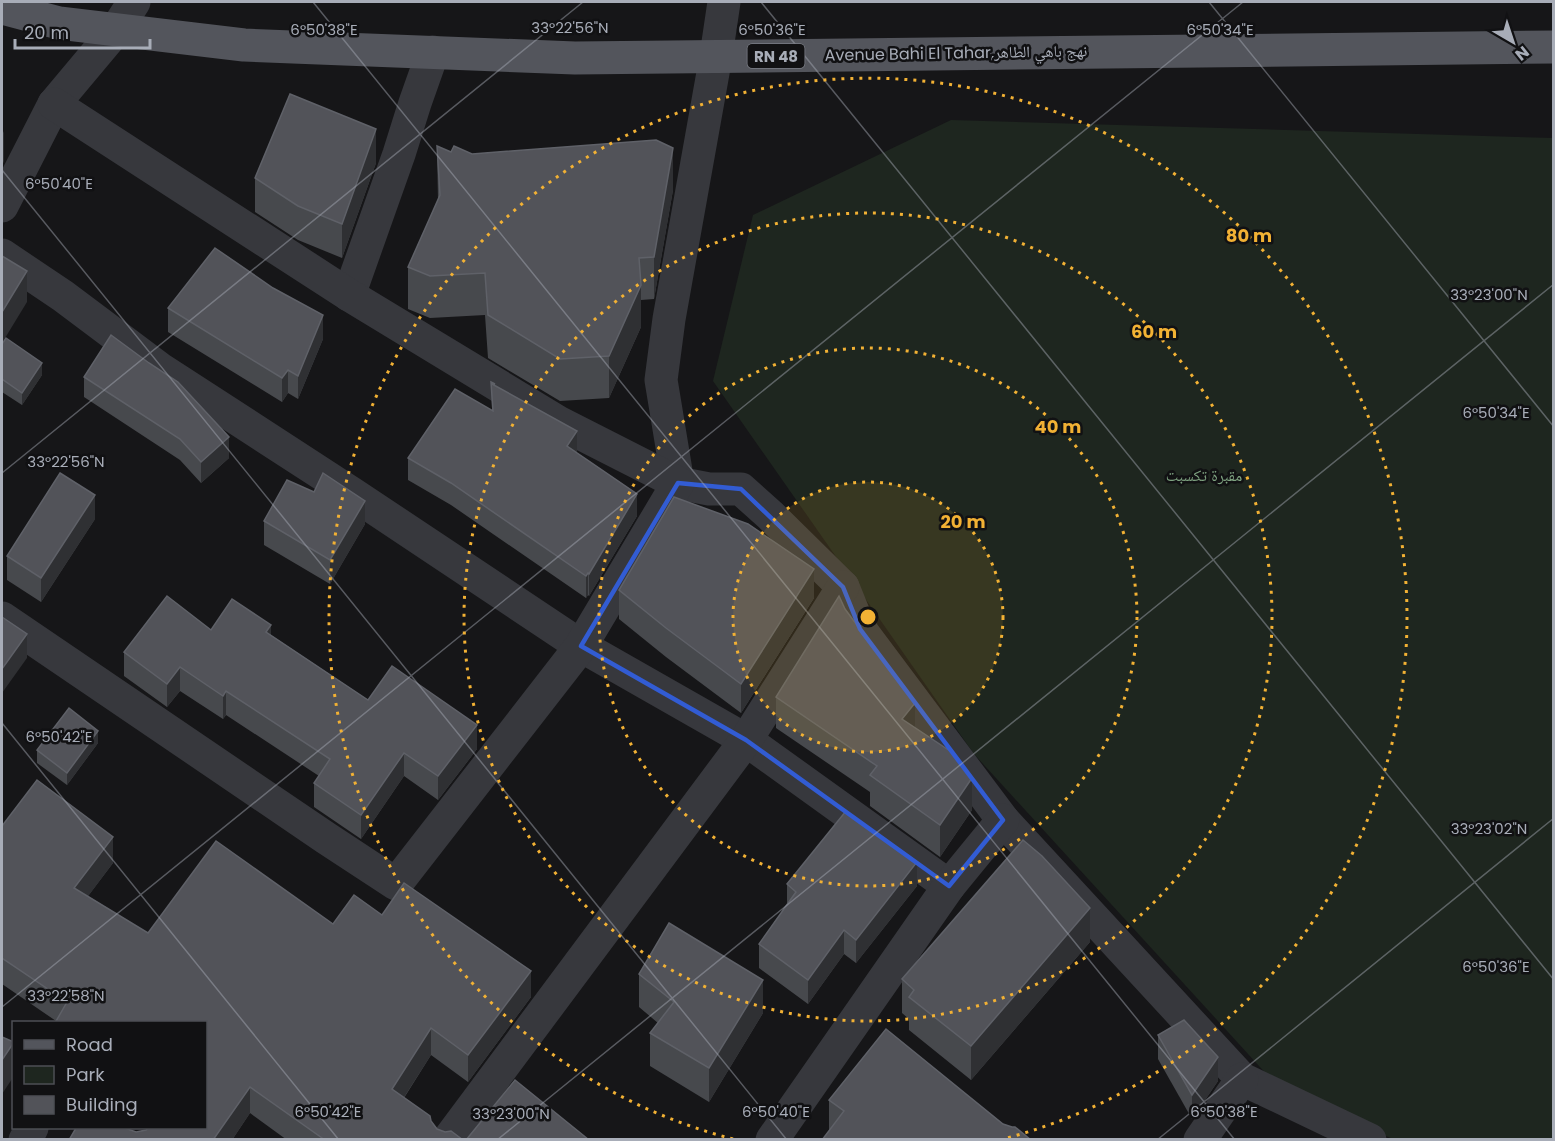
<svg xmlns="http://www.w3.org/2000/svg" width="1555" height="1141" viewBox="0 0 1555 1141" font-family="Poppins,'Noto Naskh Arabic',sans-serif">
  <rect width="100%" height="100%" fill="#161618"/>
  <path fill="#1e261f" d="M951 120 1553 138V1139H1393L1281 1090 974 754 713 381 753 215Z"/>
  <g fill="none" stroke-linecap="round" stroke-linejoin="round">
    <g stroke="#37383d" stroke-width="33">
      <path d="M724 2 716 56 669 319 661 380 678 483 709 489H741L770 515 843 587 860 629 1003 820 1242 1079 1370 1140"/>
      <path d="M2 206 54 104 116 30 134 2"/>
      <path d="M2 255 63 296 159 368 353 494 581 646 746 740 949 886"/>
      <path d="M349 295 399 154 415 103 433 52"/>
      <path d="M2 618 326 838 396 884 581 646 678 483 560 423 349 295 54 104"/>
      <path d="M25 1140 32 1128"/>
      <path d="M448 1140 746 740 843 587"/>
      <path d="M772 1140 949 886 1003 820"/>
      <path d="M1200 1140 1242 1079"/>
    </g>
    <path stroke="#53555c" stroke-width="33" d="M2 8 59 23 244 45 575 58 1554 47"/>
  </g>
  <g fill="#47494d">
    <path d="M437 146 451 152 673 190 654 299 641 300V327L609 398 560 401 488 358 485 315 430 318 408 309V267L438 201Z"/>
    <path d="M376 163 342 258 298 240 255 212V178Z"/>
    <path d="M168 308 323 339 298 399 288 393 282 402 168 332Z"/>
    <path d="M2 344 42 375 22 405 2 392Z"/>
    <path d="M84 377 229 458 201 483 180 460 84 397Z"/>
    <path d="M491 382 495 384V386L577 453 637 516 589 596 588 595 586 598 451 505 408 480V458L492 410Z"/>
    <path d="M95 519 41 602 7 580V556Z"/>
    <path d="M264 521 365 524 330 584 264 545Z"/>
    <path d="M619 590 814 598 741 713 666 657 619 619Z"/>
    <path d="M845 609 915 728 972 810 940 857 870 806V792L776 728V697Z"/>
    <path d="M211 630 271 635 368 700 477 749 438 800 404 776 361 839 314 807V783L319 776 226 715 223 719 180 691 167 707 124 676V652Z"/>
    <path d="M98 743 67 785 37 763V750Z"/>
    <path d="M2 826 113 863 88 896 148 933 333 924 382 915 531 997 468 1082 431 1055 404 1098 431 1121 437 1129 463 1140H287L250 1113 232 1140H69L127 1129 136 1132 206 1128 56 1021 2 984Z"/>
    <path d="M787 884 917 886 856 963 844 954 808 1004 759 968V944L787 904Z"/>
    <path d="M1090 942 971 1080 909 1030V1019L902 1013V979Z"/>
    <path d="M639 974 763 1013 709 1102 650 1066V1033L658 1023 639 1007Z"/>
    <path d="M1158 1035 1218 1081 1192 1119 1158 1059Z"/>
    <path d="M829 1100 1003 1124 829 1130Z"/>
  </g>
  <g fill="#2f3033">
    <path d="M376 129V163L342 258V224Z"/>
    <path d="M4 131V161L2 166V135Z"/>
    <path d="M673 148V190L654 299V257Z"/>
    <path d="M27 271V302L2 343V312Z"/>
    <path d="M641 285V327L609 398V356Z"/>
    <path d="M323 315V339L298 399V376Z"/>
    <path d="M42 363V375L22 405V393Z"/>
    <path d="M288 370V393L282 402V378Z"/>
    <path d="M577 431V453L567 468V446Z"/>
    <path d="M229 437V458L201 483V462Z"/>
    <path d="M637 494V516L589 596V574Z"/>
    <path d="M95 495V519L41 602V578Z"/>
    <path d="M365 501V524L330 584V560Z"/>
    <path d="M814 569V598L741 713V684Z"/>
    <path d="M588 573V595L586 598V576Z"/>
    <path d="M271 625V649L266 632Z"/>
    <path d="M27 634V658L2 693V669Z"/>
    <path d="M180 667V691L167 707V684Z"/>
    <path d="M226 691V715L223 719V696Z"/>
    <path d="M915 703V734L902 719Z"/>
    <path d="M477 725V749L438 800V776Z"/>
    <path d="M98 731V743L67 785V773Z"/>
    <path d="M404 753V776L361 839V815Z"/>
    <path d="M972 778V810L940 857V825Z"/>
    <path d="M113 837V863L74 915V888Z"/>
    <path d="M917 862V886L856 963V940Z"/>
    <path d="M1090 908V942L971 1080V1046Z"/>
    <path d="M844 930V954L808 1004V980Z"/>
    <path d="M531 971V997L468 1082V1055Z"/>
    <path d="M763 980V1013L709 1102V1068Z"/>
    <path d="M431 1028V1055L392 1116V1089Z"/>
    <path d="M14 1042V1076L2 1094V1060Z"/>
    <path d="M1218 1057V1081L1192 1119V1095Z"/>
    <path d="M250 1087V1113L232 1140H213Z"/>
  </g>
  <g fill="#525359" stroke="#5f6168" stroke-width="1.5">
    <path d="M290 94 376 129 342 224 298 206 255 178Z"/>
    <path d="M656 140 673 148 654 257 639 258 641 285 609 356 560 359 488 315 485 273 430 276 408 267 440 195 437 146 451 152 454 146 472 154Z"/>
    <path d="M215 248 273 288 323 315 298 376 288 370 282 378 168 308Z"/>
    <path d="M2 256 27 271 2 312Z"/>
    <path d="M111 335 149 363 178 382 229 437 201 462 180 439 84 377Z"/>
    <path d="M6 338 42 363 22 393 2 379V344Z"/>
    <path d="M491 382 495 384H492L577 431 567 446 637 494 589 574 588 573 586 576 451 483 408 458 455 389 493 411Z"/>
    <path d="M60 473 95 495 41 578 7 556Z"/>
    <path d="M323 473 365 501 330 560 264 521 287 480 314 492Z"/>
    <path d="M674 497 748 524 814 569 741 684 666 628 619 590Z"/>
    <path d="M167 596 211 630 232 599 271 625 266 632 368 700 392 666 477 725 438 776 404 753 361 815 314 783 330 759 226 691 223 696 180 667 167 684 124 652Z"/>
    <path d="M839 596 845 609 915 703 902 719 953 753 972 778 940 825 870 775 877 766 776 697Z"/>
    <path d="M2 617 27 634 2 669Z"/>
    <path d="M69 708 98 731 67 773 37 750Z"/>
    <path d="M37 780 113 837 74 888 148 933 216 841 333 924 354 895 382 915 404 883 531 971 468 1055 431 1028 392 1089 430 1116 431 1121 437 1129 445 1132 451 1131 463 1140H325L250 1087 213 1140H69L76 1128H125L136 1132 146 1130 148 1128H206V1023H55L67 1002 2 958V826Z"/>
    <path d="M846 811 917 862 856 940 844 930 808 980 759 944 796 892 787 884Z"/>
    <path d="M1023 840 1042 856 1090 908 971 1046 909 997 914 990 902 979Z"/>
    <path d="M669 923 763 980 709 1068 650 1033 674 1002 639 974Z"/>
    <path d="M1184 1020 1218 1057 1192 1095 1158 1035Z"/>
    <path d="M886 1029 1003 1124 1012 1127H1015L1031 1140H822L844 1111 829 1100Z"/>
    <path d="M2 1037 14 1042 2 1060Z"/>
    <path d="M515 1080 589 1140H466Z"/>
  </g>
  <path fill="none" stroke="#325cd3" stroke-width="4.5" stroke-linejoin="round" d="M678 483 741 489 843 587 860 629 1003 820 949 886 746 740 581 646Z"/>
  <path fill="none" stroke="#a8adb8" stroke-width="1.5" stroke-opacity="0.45" d="M313 2 1235 1140M761 2 1554 980M1209 2 1554 427M2 170 787 1140M2 473 583 2M2 723 339 1140M2 1007 1243 2M497 1140 1554 284M1157 1140 1554 818"/>
  <circle cx="868" cy="617" r="135" fill="#f2b134" fill-opacity=".12"/>
  <g fill="none" stroke="#f2b134" stroke-width="3" stroke-dasharray="3 6">
    <circle cx="868" cy="617" r="135"/>
    <circle cx="868" cy="617" r="269"/>
    <circle cx="868" cy="617" r="404"/>
    <path d="M733 1139A539 539 0 1 1 1003 1139"/>
  </g>
  <g text-anchor="middle" dominant-baseline="central" stroke-width="5" stroke-linejoin="round" paint-order="stroke">
    <rect fill="#111113" stroke="#7b7e86" stroke-width="1.5" x="747.5" y="44" width="57" height="24" rx="4.5"/>
    <g font-size="15" font-weight="bold" fill="#a8adb8">
      <text x="776" y="56">RN 48</text>
    </g>
    <g font-size="16" fill="#a8adb8" stroke="#111113">
      <text transform="translate(956 53) rotate(-1)">Avenue Bahi El Tahar,نهج باهي الطاهر</text>
    </g>
    <g font-size="16" fill="#7fa381" stroke="#111113">
      <text x="1204" y="475">مقبرة تكسبت</text>
    </g>
  </g>
  <g font-size="15" text-anchor="middle" fill="#a8adb8" stroke="#111113" stroke-width="5" stroke-linejoin="round" paint-order="stroke">
    <text x="570" y="33">33°22'56"N</text>
    <text x="324" y="35">6°50'38"E</text>
    <text x="1220" y="35">6°50'34"E</text>
    <text x="772" y="35">6°50'36"E</text>
    <text x="59" y="189">6°50'40"E</text>
    <text x="1489" y="300">33°23'00"N</text>
    <text x="1496" y="418">6°50'34"E</text>
    <text x="66" y="467">33°22'56"N</text>
    <text x="59" y="742">6°50'42"E</text>
    <text x="1489" y="834">33°23'02"N</text>
    <text x="1496" y="972">6°50'36"E</text>
    <text x="66" y="1001">33°22'58"N</text>
    <text x="328" y="1117">6°50'42"E</text>
    <text x="776" y="1117">6°50'40"E</text>
    <text x="1224" y="1117">6°50'38"E</text>
    <text x="511" y="1119">33°23'00"N</text>
  </g>
  <circle cx="868" cy="617" r="9" fill="#f2b134" stroke="#111113" stroke-width="3"/>
  <g font-size="18" text-anchor="middle" font-weight="bold" fill="#f2b134" stroke="#111113" stroke-width="5" stroke-linejoin="round" paint-order="stroke">
    <text x="1249" y="242">80 m</text>
    <text x="1154" y="338">60 m</text>
    <text x="1058" y="433">40 m</text>
    <text x="963" y="528">20 m</text>
  </g>
  <rect width="1555" height="1141" fill="none" stroke="#a8adb8" stroke-width="6"/>
  <rect x="12" y="1021" width="195" height="108" fill="#111113" stroke="#4d4f55" stroke-width="1.5"/>
  <rect x="24" y="1040" width="30" height="9" fill="#53555c" stroke="#4d4f55" stroke-width="1.5"/>
  <text x="66" y="1051" font-size="18" fill="#a8adb8">Road</text>
  <rect x="24" y="1066" width="30" height="18" fill="#1e261f" stroke="#4d4f55" stroke-width="1.5"/>
  <text x="66" y="1081" font-size="18" fill="#a8adb8">Park</text>
  <rect x="24" y="1096" width="30" height="18" fill="#525359" stroke="#4d4f55" stroke-width="1.5"/>
  <text x="66" y="1111" font-size="18" fill="#a8adb8">Building</text>
  <g transform="translate(1513 42) rotate(141)" stroke="#111113" stroke-width="4.5" paint-order="stroke">
  <path d="M0-4.5L10 22L0 15L-10 22Z" fill="#a8adb8"/>
  <text y="-9" font-size="16" font-weight="bold" text-anchor="middle" fill="#a8adb8">N</text>
  </g>
  <path d="M15 39v9h135v-9" fill="none" stroke="#a8adb8" stroke-width="3"/>
  <text x="24" y="39" font-size="18" fill="#a8adb8" stroke="#111113" stroke-width="4.5" paint-order="stroke">20 m</text>
</svg>
